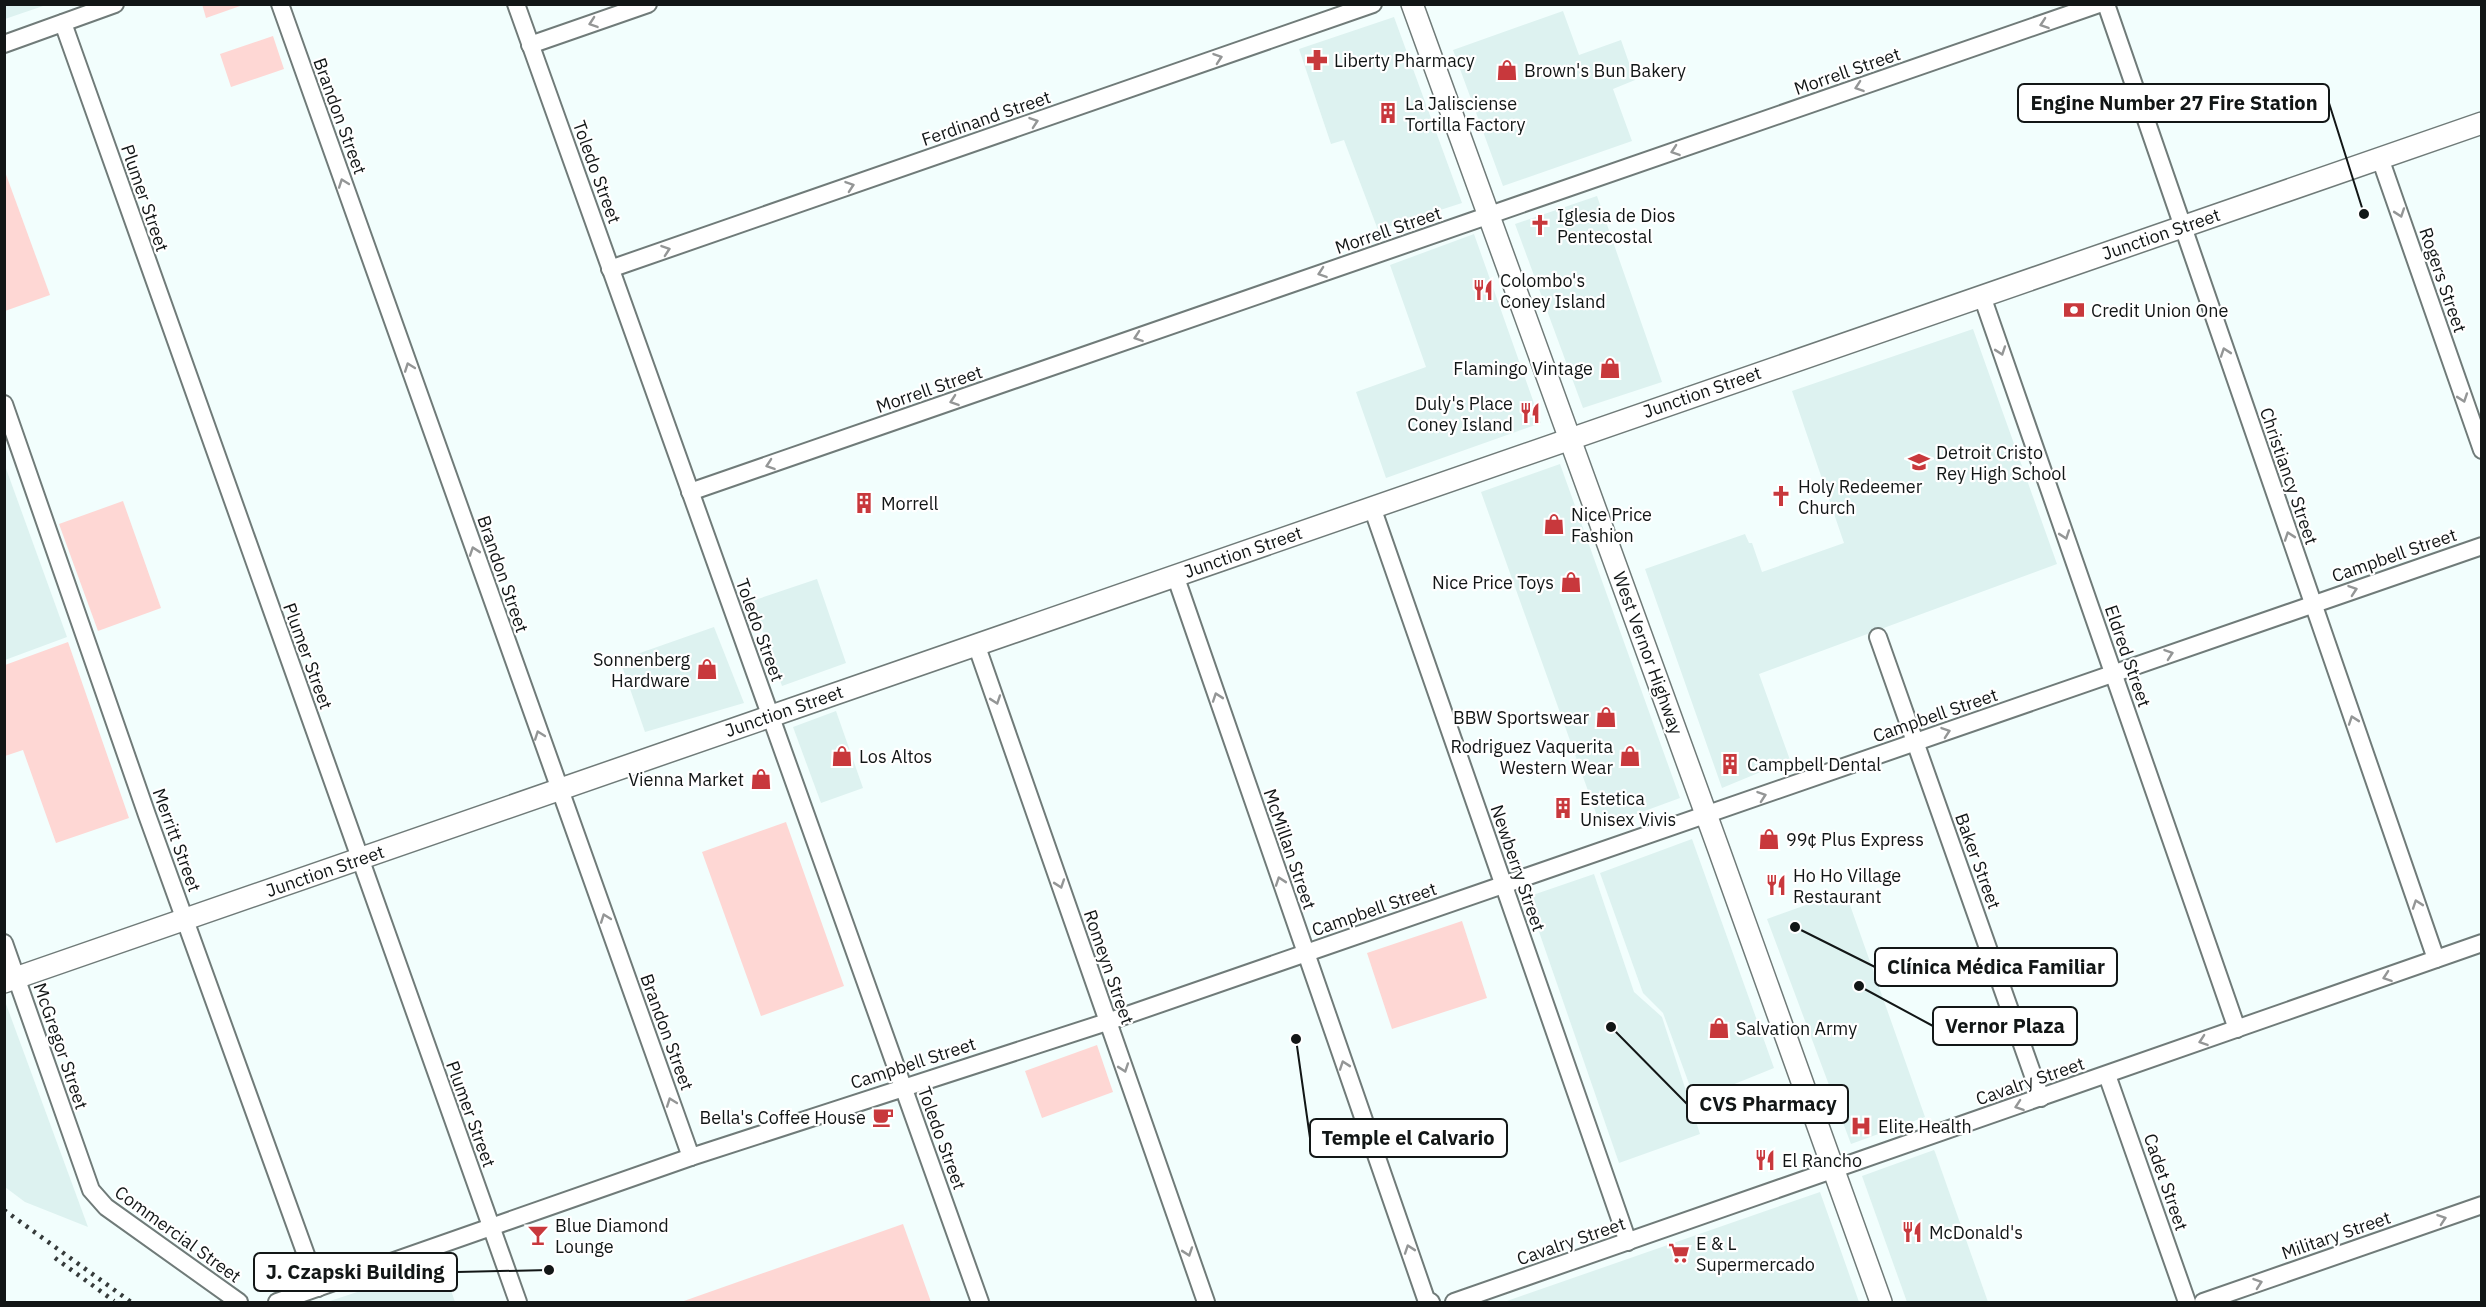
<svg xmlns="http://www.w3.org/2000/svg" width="2486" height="1307" viewBox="0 0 2486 1307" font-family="'IBM Plex Sans',sans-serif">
  <rect width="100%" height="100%" fill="#f2fefd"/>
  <g fill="#ddf2f0">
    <path d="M5 4H46V5L5 19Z"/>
    <path d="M1563 11 1579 55 1621 40 1635 80 1613 89 1632 141 1503 186 1453 50Z"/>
    <path d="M1394 17 1462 203 1378 230 1344 140 1331 144 1299 49Z"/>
    <path d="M1597 196 1662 382 1583 408 1515 224Z"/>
    <path d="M1474 234 1541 423 1386 478 1356 392 1426 367 1390 265Z"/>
    <path d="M1973 329 2057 564 1759 674 1790 760 1722 788 1645 569 1745 534 1749 543H1752L1762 572 1844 543 1792 391Z"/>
    <path d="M4 463 67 637 5 660H4Z"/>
    <path d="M1560 464 1680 798 1601 827 1481 492Z"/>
    <path d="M817 579 846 663 782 686 752 601Z"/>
    <path d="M714 627 744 703 645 732 620 660Z"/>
    <path d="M836 711 863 788 821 803 793 727Z"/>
    <path d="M1692 839 1774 1068 1695 1100 1663 1013 1643 993 1600 873Z"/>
    <path d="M1594 874 1634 992 1662 1017 1700 1134 1619 1163 1527 897Z"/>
    <path d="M1845 891 1925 1117 1851 1144 1767 919Z"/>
    <path d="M6 1004 88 1227 25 1202 5 1187Z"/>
    <path d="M1934 1150 1935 1152 1988 1302H1907L1862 1176Z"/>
    <path d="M1820 1192 1859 1302H1504L1728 1224Z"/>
    <path d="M442 1264 455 1302H327Z"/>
  </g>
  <g fill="#fed7d4">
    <path d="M202 4H243V5L206 18Z"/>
    <path d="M273 36 284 69 231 87 220 54Z"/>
    <path d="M4 169 50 295 5 311H4Z"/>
    <path d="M123 501 161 608 98 631 59 524Z"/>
    <path d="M68 642 129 818 56 843 23 750 5 756V665Z"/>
    <path d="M786 822 844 986 761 1016 702 852Z"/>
    <path d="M1462 921 1487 998 1392 1029 1367 953Z"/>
    <path d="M1097 1045 1113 1092 1042 1118 1025 1071Z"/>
    <path d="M903 1224 931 1302H681Z"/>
  </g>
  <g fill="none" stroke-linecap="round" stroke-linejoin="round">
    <defs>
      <g id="minor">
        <path d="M280 4 691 1157"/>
        <path d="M516 4 980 1302"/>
        <path d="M2106 4 2436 959"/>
        <path d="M63 23 518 1302"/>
        <path d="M4 44 115 4"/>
        <path d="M530 45 648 4"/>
        <path d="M2380 158 2482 450"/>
        <path d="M610 269 1373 4"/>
        <path d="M1982 296 2237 1029"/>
        <path d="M4 404 147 815 318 1288"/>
        <path d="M690 492 2099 4"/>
        <path d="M1372 507 1628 1242"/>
        <path d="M1175 575 1426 1299 1431 1302"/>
        <path d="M1878 637 2041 1098"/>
        <path d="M976 644 1206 1302"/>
        <path d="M4 943 91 1190 106 1207 239 1302"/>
        <path d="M2107 1075 2187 1302"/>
        <path d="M277 1302 691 1157 1107 1022 2482 546"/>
        <path d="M1454 1302 2482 943"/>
        <path d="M2203 1302 2482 1205"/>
      </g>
      <g id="tertiary">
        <path d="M1412 4 1719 850 1881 1302"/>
        <path d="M4 982 2482 123"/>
      </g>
    </defs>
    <use href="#minor" stroke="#707b79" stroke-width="20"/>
    <use href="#tertiary" stroke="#707b79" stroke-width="24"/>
    <use href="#minor" stroke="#fff" stroke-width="16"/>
    <use href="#tertiary" stroke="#fff" stroke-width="21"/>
    <g stroke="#363b3b" stroke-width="4.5" stroke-dasharray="3 6" stroke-linecap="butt">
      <path d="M4 1210 131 1302"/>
      <path d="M55 1258 114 1301"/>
    </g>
  </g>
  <defs><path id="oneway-chevron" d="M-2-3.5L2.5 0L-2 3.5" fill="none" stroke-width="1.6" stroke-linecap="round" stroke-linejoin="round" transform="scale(1.5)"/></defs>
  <g stroke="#949696">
    <use href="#oneway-chevron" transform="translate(593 23) rotate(161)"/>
    <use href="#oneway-chevron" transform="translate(2044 24) rotate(161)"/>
    <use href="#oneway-chevron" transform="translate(1218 58) rotate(-19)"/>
    <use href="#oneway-chevron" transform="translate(1859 87) rotate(161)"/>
    <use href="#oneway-chevron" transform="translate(1034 122) rotate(-19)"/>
    <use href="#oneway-chevron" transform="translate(1675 151) rotate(161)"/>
    <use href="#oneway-chevron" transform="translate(343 183) rotate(-110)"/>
    <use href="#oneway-chevron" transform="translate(850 186) rotate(-19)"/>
    <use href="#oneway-chevron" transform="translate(2400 213) rotate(71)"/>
    <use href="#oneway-chevron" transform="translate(666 250) rotate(-19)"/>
    <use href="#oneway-chevron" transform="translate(1322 273) rotate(161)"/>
    <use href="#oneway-chevron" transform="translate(1138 337) rotate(161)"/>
    <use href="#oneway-chevron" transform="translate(2001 351) rotate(71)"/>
    <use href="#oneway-chevron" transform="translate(2225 352) rotate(-109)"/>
    <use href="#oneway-chevron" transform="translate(409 367) rotate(-110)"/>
    <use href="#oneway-chevron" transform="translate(2463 398) rotate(71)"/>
    <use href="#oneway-chevron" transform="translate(954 401) rotate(161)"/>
    <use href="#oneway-chevron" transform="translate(770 465) rotate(161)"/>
    <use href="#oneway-chevron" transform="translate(2065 535) rotate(71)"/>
    <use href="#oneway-chevron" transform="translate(2289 536) rotate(-109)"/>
    <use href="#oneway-chevron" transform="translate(474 551) rotate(-109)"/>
    <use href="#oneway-chevron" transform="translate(2353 590) rotate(-19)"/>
    <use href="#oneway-chevron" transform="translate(2169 654) rotate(-19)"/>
    <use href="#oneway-chevron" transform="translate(1217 697) rotate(-109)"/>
    <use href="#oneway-chevron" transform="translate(996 700) rotate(71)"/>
    <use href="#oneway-chevron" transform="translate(2353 720) rotate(-109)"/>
    <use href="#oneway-chevron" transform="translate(1946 732) rotate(-19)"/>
    <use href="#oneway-chevron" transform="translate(539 735) rotate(-110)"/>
    <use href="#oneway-chevron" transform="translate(1762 796) rotate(-19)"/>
    <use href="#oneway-chevron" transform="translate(1280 881) rotate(-109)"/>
    <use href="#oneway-chevron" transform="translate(1060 884) rotate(71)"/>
    <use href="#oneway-chevron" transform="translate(2417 904) rotate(-109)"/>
    <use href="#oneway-chevron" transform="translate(605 918) rotate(-110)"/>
    <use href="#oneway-chevron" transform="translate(2387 977) rotate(161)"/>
    <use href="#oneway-chevron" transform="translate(2203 1041) rotate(161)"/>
    <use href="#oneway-chevron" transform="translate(1344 1065) rotate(-109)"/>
    <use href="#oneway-chevron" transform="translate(1124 1068) rotate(71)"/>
    <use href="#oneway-chevron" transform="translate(671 1102) rotate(-110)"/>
    <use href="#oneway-chevron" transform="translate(2019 1106) rotate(161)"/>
    <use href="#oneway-chevron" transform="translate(2442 1219) rotate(-19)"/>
    <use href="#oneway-chevron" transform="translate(1409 1249) rotate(-109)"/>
    <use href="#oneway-chevron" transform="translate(1188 1252) rotate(71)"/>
    <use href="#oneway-chevron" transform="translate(2258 1283) rotate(-19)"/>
  </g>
  <defs>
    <symbol id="pharmacy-bare" viewBox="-9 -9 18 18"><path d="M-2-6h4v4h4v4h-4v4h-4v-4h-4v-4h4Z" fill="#c8383c" stroke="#fff" stroke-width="2.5" paint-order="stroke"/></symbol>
    <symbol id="shop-bare" viewBox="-9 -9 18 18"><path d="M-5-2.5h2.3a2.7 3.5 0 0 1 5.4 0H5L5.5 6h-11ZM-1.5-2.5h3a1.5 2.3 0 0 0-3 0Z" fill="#c8383c" stroke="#fff" stroke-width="2.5" paint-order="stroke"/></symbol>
    <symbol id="building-bare" viewBox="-9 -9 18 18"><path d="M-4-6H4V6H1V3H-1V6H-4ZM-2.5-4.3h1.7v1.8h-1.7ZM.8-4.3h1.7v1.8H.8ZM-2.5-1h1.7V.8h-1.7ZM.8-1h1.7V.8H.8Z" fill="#c8383c" stroke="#fff" stroke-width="2.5" paint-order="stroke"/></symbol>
    <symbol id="church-bare" viewBox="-9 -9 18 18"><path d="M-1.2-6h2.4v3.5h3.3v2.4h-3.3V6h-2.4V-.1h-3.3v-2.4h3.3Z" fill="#c8383c" stroke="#fff" stroke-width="2.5" paint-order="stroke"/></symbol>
    <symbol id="restaurant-bare" viewBox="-9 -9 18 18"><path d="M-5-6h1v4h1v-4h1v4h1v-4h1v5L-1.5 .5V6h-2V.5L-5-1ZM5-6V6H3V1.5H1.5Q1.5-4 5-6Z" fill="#c8383c" stroke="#fff" stroke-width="2.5" paint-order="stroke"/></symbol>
    <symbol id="bank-bare" viewBox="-9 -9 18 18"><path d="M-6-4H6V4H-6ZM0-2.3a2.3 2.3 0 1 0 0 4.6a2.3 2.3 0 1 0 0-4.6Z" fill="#c8383c" stroke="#fff" stroke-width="2.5" paint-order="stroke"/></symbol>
    <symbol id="school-bare" viewBox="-9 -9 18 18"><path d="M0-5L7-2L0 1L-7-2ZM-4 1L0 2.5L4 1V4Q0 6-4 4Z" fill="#c8383c" stroke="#fff" stroke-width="2.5" paint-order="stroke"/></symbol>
    <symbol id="cafe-bare" viewBox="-9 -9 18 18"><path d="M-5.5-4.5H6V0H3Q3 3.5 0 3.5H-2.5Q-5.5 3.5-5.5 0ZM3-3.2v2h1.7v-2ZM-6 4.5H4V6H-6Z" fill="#c8383c" stroke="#fff" stroke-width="2.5" paint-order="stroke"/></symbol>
    <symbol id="hospital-bare" viewBox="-9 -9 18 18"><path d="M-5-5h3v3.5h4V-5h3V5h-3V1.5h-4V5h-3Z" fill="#c8383c" stroke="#fff" stroke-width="2.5" paint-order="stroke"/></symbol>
    <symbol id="bar-bare" viewBox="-9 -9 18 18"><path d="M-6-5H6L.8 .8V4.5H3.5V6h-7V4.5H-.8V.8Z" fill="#c8383c" stroke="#fff" stroke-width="2.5" paint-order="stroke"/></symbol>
    <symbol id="supermarket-bare" viewBox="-9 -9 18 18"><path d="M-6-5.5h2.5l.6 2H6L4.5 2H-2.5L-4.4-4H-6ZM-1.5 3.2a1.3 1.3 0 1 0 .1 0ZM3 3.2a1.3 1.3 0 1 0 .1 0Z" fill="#c8383c" stroke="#fff" stroke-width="2.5" paint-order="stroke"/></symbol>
  </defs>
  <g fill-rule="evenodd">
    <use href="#pharmacy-bare" x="1302" y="45" width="30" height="30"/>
    <use href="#shop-bare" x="1492" y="55" width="30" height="30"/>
    <use href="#building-bare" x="1373" y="98" width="30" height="30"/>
    <use href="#church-bare" x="1525" y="210" width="30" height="30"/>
    <use href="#restaurant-bare" x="1468" y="275" width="30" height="30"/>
    <use href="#bank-bare" x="2059" y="295" width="30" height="30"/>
    <use href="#shop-bare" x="1595" y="353" width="30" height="30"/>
    <use href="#restaurant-bare" x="1515" y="398" width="30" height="30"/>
    <use href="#school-bare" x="1904" y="447" width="30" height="30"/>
    <use href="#church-bare" x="1766" y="481" width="30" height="30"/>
    <use href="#building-bare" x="849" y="488" width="30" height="30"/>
    <use href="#shop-bare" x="1539" y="509" width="30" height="30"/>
    <use href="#shop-bare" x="1556" y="567" width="30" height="30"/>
    <use href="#shop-bare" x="692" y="654" width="30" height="30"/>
    <use href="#shop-bare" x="1591" y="702" width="30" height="30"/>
    <use href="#shop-bare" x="827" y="741" width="30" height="30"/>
    <use href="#shop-bare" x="1615" y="741" width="30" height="30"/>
    <use href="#building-bare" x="1715" y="749" width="30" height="30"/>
    <use href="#shop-bare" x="746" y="764" width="30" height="30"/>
    <use href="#building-bare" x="1548" y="793" width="30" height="30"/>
    <use href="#shop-bare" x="1754" y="824" width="30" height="30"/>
    <use href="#restaurant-bare" x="1761" y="870" width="30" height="30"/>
    <use href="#shop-bare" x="1704" y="1013" width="30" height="30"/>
    <use href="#cafe-bare" x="868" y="1102" width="30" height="30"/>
    <use href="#hospital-bare" x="1846" y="1111" width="30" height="30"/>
    <use href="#restaurant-bare" x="1750" y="1145" width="30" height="30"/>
    <use href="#restaurant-bare" x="1897" y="1217" width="30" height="30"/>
    <use href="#bar-bare" x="523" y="1220" width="30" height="30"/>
    <use href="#supermarket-bare" x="1664" y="1238" width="30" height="30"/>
  </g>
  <g text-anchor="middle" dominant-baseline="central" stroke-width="4.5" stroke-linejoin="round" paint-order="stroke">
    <g font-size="18" fill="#121616" stroke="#fff" text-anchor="start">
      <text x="1334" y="60">Liberty Pharmacy</text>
      <text x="1524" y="70">Brown's Bun Bakery</text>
      <text x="1405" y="103">La Jalisciense<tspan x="1405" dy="21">Tortilla Factory</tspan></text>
      <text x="1557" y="215">Iglesia de Dios<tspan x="1557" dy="21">Pentecostal</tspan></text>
      <text x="1500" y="280">Colombo's<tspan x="1500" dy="21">Coney Island</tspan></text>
      <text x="2091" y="310">Credit Union One</text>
      <text x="1593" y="368" text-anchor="end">Flamingo Vintage</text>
      <text x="1513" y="403" text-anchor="end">Duly's Place<tspan x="1513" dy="21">Coney Island</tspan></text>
      <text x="1936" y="452">Detroit Cristo<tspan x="1936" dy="21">Rey High School</tspan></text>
      <text x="1798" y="486">Holy Redeemer<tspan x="1798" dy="21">Church</tspan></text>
      <text x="881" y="503">Morrell</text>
      <text x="1571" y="514">Nice Price<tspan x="1571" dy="21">Fashion</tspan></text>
      <text x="1554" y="582" text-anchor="end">Nice Price Toys</text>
      <text x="690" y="659" text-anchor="end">Sonnenberg<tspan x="690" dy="21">Hardware</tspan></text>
      <text x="1589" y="717" text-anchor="end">BBW Sportswear</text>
      <text x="1613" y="746" text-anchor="end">Rodriguez Vaquerita<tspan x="1613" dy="21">Western Wear</tspan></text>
      <text x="859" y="756">Los Altos</text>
      <text x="1747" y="764">Campbell Dental</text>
      <text x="744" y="779" text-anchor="end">Vienna Market</text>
      <text x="1580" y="798">Estetica<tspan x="1580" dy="21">Unisex Vivis</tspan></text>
      <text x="1786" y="839">99¢ Plus Express</text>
      <text x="1793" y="875">Ho Ho Village<tspan x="1793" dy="21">Restaurant</tspan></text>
      <text x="1736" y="1028">Salvation Army</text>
      <text x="866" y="1117" text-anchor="end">Bella's Coffee House</text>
      <text x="1878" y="1126">Elite Health</text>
      <text x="1782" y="1160">El Rancho</text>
      <text x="555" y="1225">Blue Diamond<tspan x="555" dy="21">Lounge</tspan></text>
      <text x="1929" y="1232">McDonald's</text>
      <text x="1696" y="1243">E &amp; L<tspan x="1696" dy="21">Supermercado</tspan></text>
    </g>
    <g font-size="18" fill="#121616" stroke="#fff">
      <text transform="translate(1847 71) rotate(-19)">Morrell Street</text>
      <text transform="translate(340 116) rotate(70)">Brandon Street</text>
      <text transform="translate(986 118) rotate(-19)">Ferdinand Street</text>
      <text transform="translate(597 172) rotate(70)">Toledo Street</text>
      <text transform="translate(145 198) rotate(71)">Plumer Street</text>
      <text transform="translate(1388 230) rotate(-19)">Morrell Street</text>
      <text transform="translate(2161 234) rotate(-19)">Junction Street</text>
      <text transform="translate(2443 280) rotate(71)">Rogers Street</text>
      <text transform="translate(929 389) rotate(-19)">Morrell Street</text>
      <text transform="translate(1702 392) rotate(-19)">Junction Street</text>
      <text transform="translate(2289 476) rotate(71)">Christiancy Street</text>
      <text transform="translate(1243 552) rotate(-19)">Junction Street</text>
      <text transform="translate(2394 555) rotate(-19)">Campbell Street</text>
      <text transform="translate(503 574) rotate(71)">Brandon Street</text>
      <text transform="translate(760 630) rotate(70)">Toledo Street</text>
      <text transform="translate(1648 653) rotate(70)">West Vernor Highway</text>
      <text transform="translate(308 656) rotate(70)">Plumer Street</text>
      <text transform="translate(2128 656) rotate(71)">Eldred Street</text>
      <text transform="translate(784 711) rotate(-19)">Junction Street</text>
      <text transform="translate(1935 715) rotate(-19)">Campbell Street</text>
      <text transform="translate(177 840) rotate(70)">Merritt Street</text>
      <text transform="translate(1290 849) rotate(71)">McMillan Street</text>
      <text transform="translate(1978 861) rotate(70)">Baker Street</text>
      <text transform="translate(1518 868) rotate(71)">Newberry Street</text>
      <text transform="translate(325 871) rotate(-19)">Junction Street</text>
      <text transform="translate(1374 909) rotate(-19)">Campbell Street</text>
      <text transform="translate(1109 967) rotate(71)">Romeyn Street</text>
      <text transform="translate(667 1032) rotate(70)">Brandon Street</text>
      <text transform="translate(61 1046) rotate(71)">McGregor Street</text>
      <text transform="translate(913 1063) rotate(-18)">Campbell Street</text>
      <text transform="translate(2030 1081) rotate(-19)">Cavalry Street</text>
      <text transform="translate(471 1114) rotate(70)">Plumer Street</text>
      <text transform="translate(942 1138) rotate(70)">Toledo Street</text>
      <text transform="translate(2166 1182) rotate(71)">Cadet Street</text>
      <text transform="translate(178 1234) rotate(36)">Commercial Street</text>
      <text transform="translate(2336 1235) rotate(-19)">Military Street</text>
      <text transform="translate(1571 1241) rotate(-19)">Cavalry Street</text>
    </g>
  </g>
  <path fill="none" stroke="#121616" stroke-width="2" d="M2364 214L2329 103M1795 927L1875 967M1859 986L1933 1026M1611 1027L1687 1104M1296 1039L1310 1138M549 1270L457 1272"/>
  <g fill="#121616" stroke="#fff" stroke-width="2">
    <circle cx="2364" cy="214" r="6"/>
    <circle cx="1795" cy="927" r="6"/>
    <circle cx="1859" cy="986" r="6"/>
    <circle cx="1611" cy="1027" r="6"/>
    <circle cx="1296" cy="1039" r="6"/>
    <circle cx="549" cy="1270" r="6"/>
  </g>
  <g fill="#fff" stroke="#121616" stroke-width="2">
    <rect x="2018" y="84" width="311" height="38" rx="6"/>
    <rect x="1875" y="948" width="242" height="38" rx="6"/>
    <rect x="1933" y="1007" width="144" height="38" rx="6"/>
    <rect x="1687" y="1085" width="161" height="38" rx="6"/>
    <rect x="1310" y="1119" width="197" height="38" rx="6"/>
    <rect x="254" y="1253" width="203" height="38" rx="6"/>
  </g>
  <g font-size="20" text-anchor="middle" font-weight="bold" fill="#121616">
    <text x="2174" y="110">Engine Number 27 Fire Station</text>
    <text x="1996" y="974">Clínica Médica Familiar</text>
    <text x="2005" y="1033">Vernor Plaza</text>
    <text x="1768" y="1111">CVS Pharmacy</text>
    <text x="1408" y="1145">Temple el Calvario</text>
    <text x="355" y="1279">J. Czapski Building</text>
  </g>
  <rect width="2486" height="1307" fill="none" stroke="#121616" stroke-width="12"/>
</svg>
